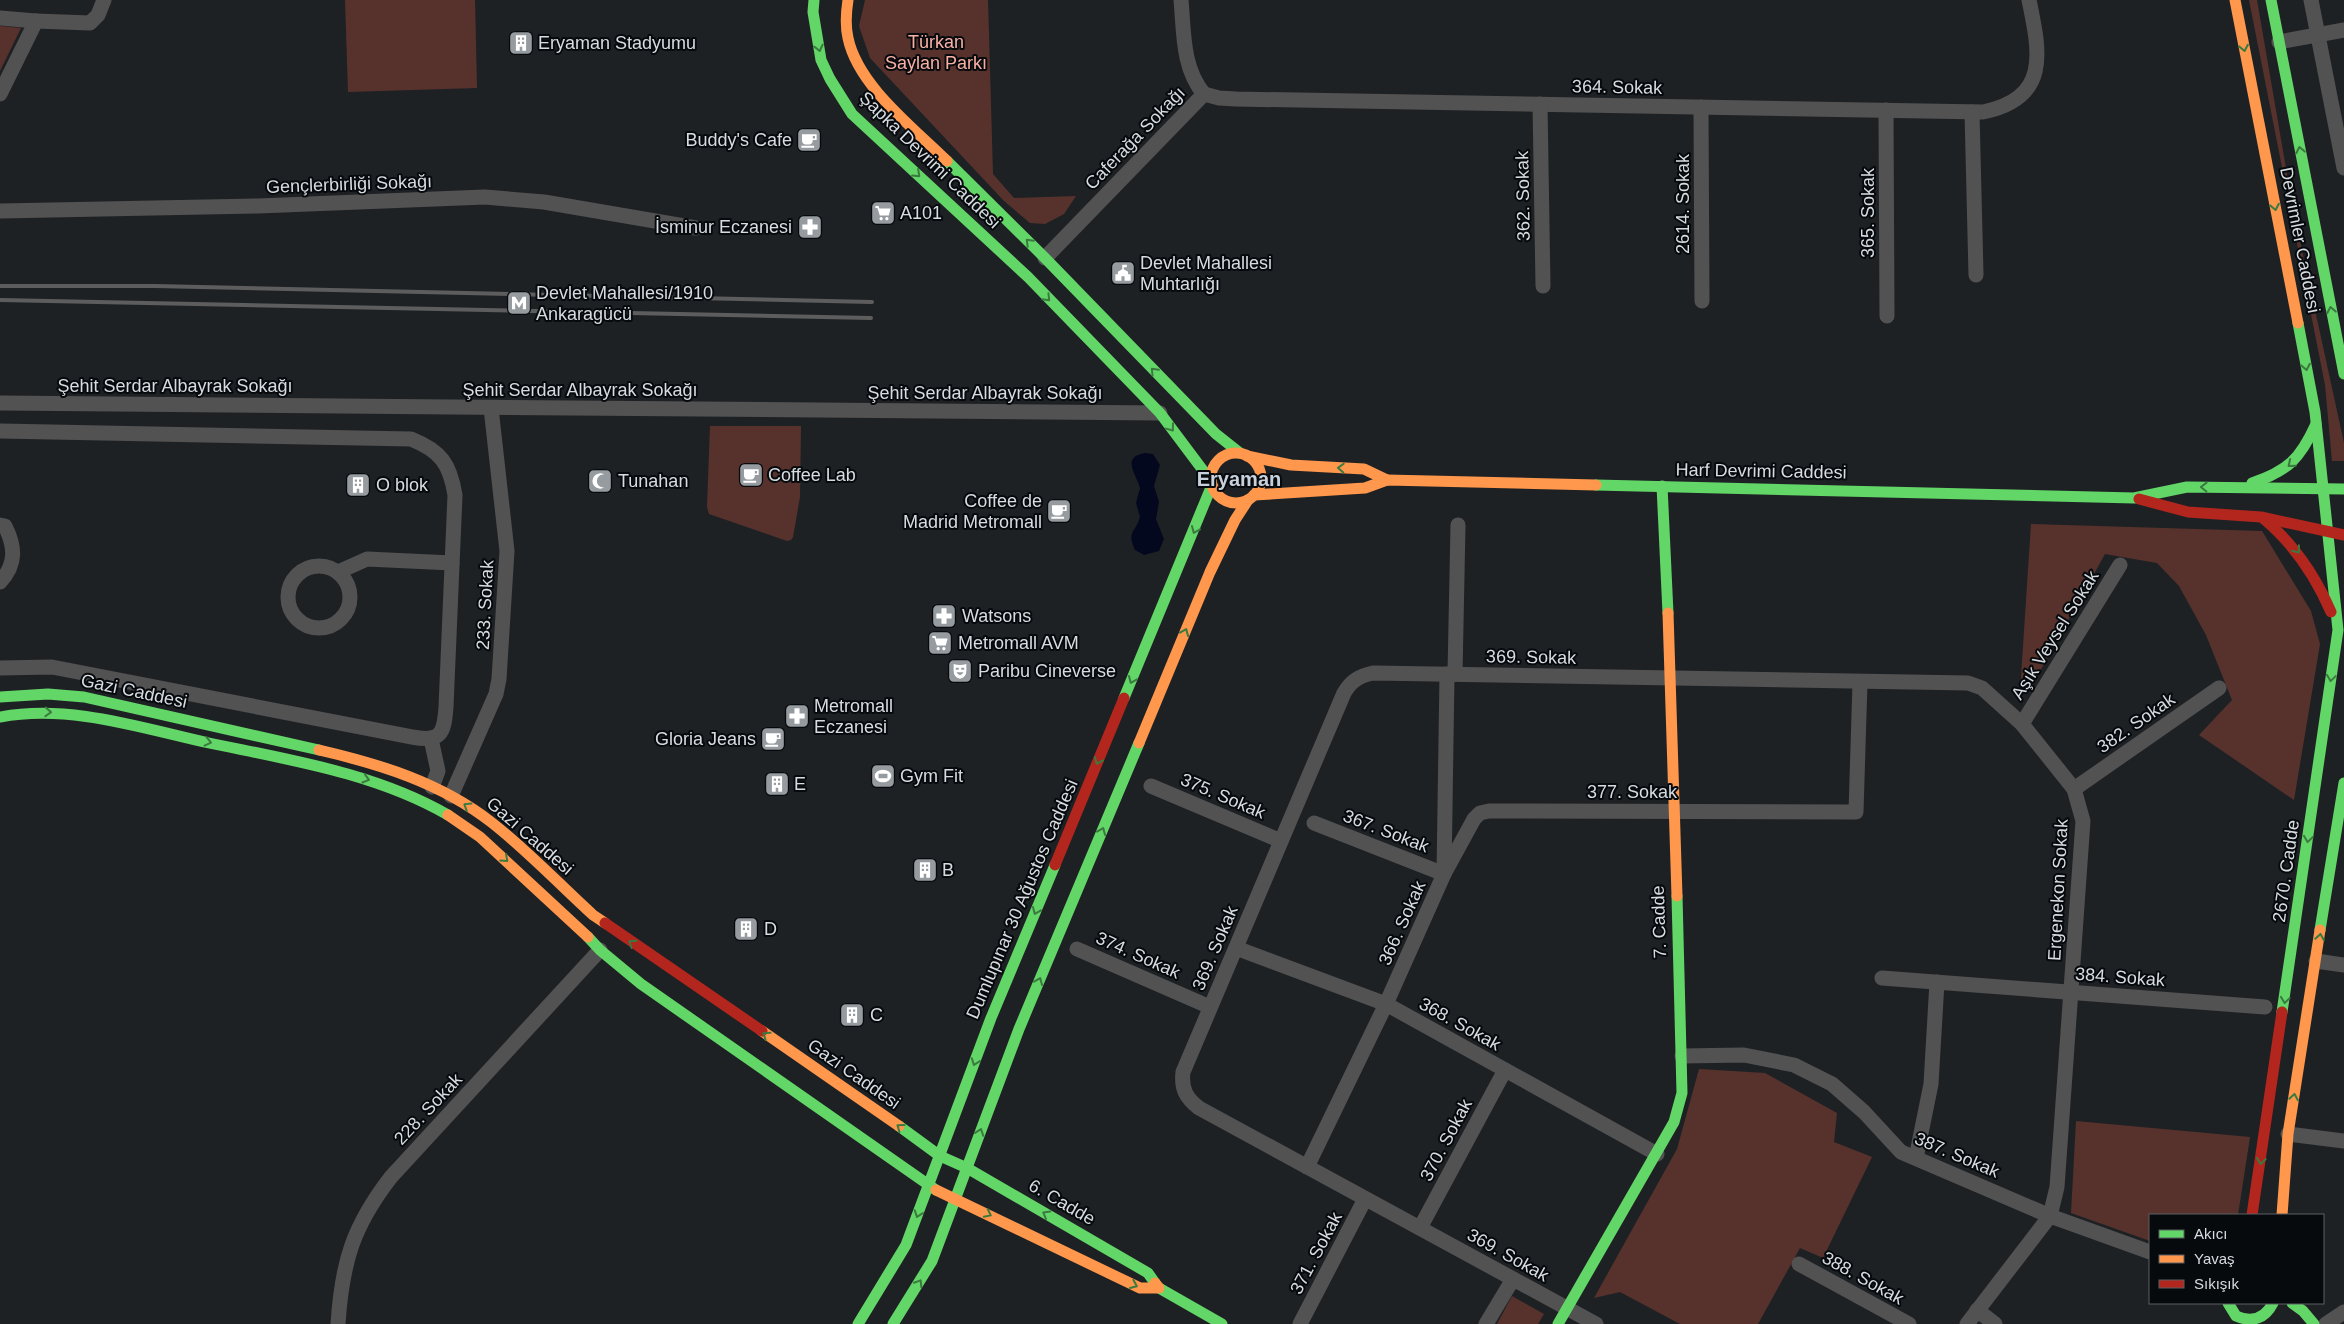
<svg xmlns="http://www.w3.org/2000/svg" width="2344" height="1324" viewBox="0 0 2344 1324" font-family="Arial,sans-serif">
  <rect width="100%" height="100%" fill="#1e2124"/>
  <g fill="#57322d">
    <path d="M345 0H475L477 88 348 92Z"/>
    <path d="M865 0H988L993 174 1014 198 1076 196 1064 214 1045 224 1030 223 1004 201 870 58 859 26Z"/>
    <path d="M2249 0H2257L2293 209 2344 443V461H2332L2325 385Z"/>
    <path d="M0 26 21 28 0 71Z"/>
    <path d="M710 426H801L800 497 793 537 791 540 787 541 709 514 707 507Z"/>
    <path d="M2031 524 2262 531 2311 611 2320 644 2294 800 2199 735 2232 700 2206 635 2179 586 2157 563 2105 554 2030 689 2020 692Z"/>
    <path d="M1699 1069 1765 1073 1837 1113 1834 1142 1872 1157 1823 1258 1800 1248 1758 1324H1680L1620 1292 1594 1298 1677 1149Z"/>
    <path d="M2076 1121 2250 1137 2238 1215H2150V1241L2071 1213Z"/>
    <path d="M1512 1296 1544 1314 1538 1324H1497Z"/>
  </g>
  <path fill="#03081f" d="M1145 453 1153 454 1160 465 1154 486 1159 502 1156 519 1164 539 1159 551 1144 555 1135 550C1126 531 1136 532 1140 517L1136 503 1140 488C1137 475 1120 457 1145 453Z"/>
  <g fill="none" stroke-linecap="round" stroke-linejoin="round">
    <g stroke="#535252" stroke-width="15">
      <path d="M2311 0 2344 168"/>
      <path d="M0 18 36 21"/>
      <path d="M2279 42 2344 30"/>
      <path d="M0 94 36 21 90 23 98 15 104 0"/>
      <path d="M1204 94 1219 98 1236 99 1983 112C2050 98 2040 53 2029 0"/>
      <path d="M1540 104 1543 286"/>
      <path d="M1701 107 1702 301"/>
      <path d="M1886 110 1887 316"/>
      <path d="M1972 112 1976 275"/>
      <path d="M0 211 258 206 485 197 544 202 696 228"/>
      <path d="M1045 258 1204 94C1182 68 1184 32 1181 0"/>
      <path d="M0 403 1160 413"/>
      <path d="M0 431 411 439C441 451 450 464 455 495L446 707C444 734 441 742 412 737L52 667 0 668"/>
      <path d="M0 525 5 526C15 546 17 564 0 582"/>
      <circle cx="319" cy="597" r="31"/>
      <path d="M338 572 367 559 452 563"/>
      <path d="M1455 674 1458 525"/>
      <path d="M2022 724 2120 565"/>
      <path d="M431 739 438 771 432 787"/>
      <path d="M1151 786 1281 841"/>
      <path d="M2074 789 2219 688"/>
      <path d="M451 796 496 694 499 679 507 551 491 408"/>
      <path d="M1314 823 1444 874 1474 819 1480 813 1489 811 1856 812 1860 682"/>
      <path d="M1236 948 1386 1004 1657 1154"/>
      <path d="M1077 949 1210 1007"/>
      <path d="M2316 961 2344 965"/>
      <path d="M1882 978 2265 1007"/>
      <path d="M1682 1056 1744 1055 1794 1065 1832 1084 1864 1112 1901 1152 2050 1216 2150 1252"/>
      <path d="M2288 1134 2344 1141"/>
      <path d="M1916 1158 1931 1084 1937 982"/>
      <path d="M1307 1167 1386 1004 1444 874 1447 674"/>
      <path d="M1420 1228 1505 1070"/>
      <path d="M1799 1264 1909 1324"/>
      <path d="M1977 1310 1995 1324"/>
      <path d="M338 1324C342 1262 353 1226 391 1177L600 950"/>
      <path d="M1300 1324 1365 1199"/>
      <path d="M1486 1324 1513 1279"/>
      <path d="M1596 1324 1199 1108C1186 1098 1181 1089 1183 1072L1344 693C1351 681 1359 676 1373 673L1968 683 1982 688 2022 724 2074 789 2083 821 2057 1187 2050 1216 1967 1324"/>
      <path d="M2326 1324 2344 1312"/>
    </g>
    <g stroke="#63d668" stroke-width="11">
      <path d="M814 0 813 12 821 60 830 79 852 114 1028 277 1160 413 1211 481"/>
      <path d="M2271 0 2344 374"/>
      <path d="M947 161 1045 258 1216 434 1240 453"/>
      <path d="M2252 483C2288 471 2300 459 2316 424"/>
      <path d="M1596 485 2134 498 2187 487 2344 489"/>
      <path d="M1662 486 1668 613"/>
      <path d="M0 697 48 694 84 697 319 750"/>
      <path d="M1124 698 1212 485"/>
      <path d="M0 717C70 704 141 728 209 743 290 760 375 773 448 815"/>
      <path d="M2320 930 2344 783"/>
      <path d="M588 937 600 950 641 984 936 1190"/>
      <path d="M2282 1012 2338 630 2315 412 2298 323"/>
      <path d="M899 1126 940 1156 967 1168 1148 1273 1155 1283"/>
      <path d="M1159 1288 1222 1324"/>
      <path d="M2228 1303 2236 1316C2252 1323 2265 1319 2273 1303"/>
      <path d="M2292 1303 2303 1311 2314 1324"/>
      <path d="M858 1324 906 1245 991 1018 1055 865"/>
      <path d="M893 1324 932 1261 1019 1029 1139 743"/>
      <path d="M1558 1324 1674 1122 1682 1093 1677 896"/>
    </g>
    <g stroke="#ff974d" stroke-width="11">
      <path d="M848 0C846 13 845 25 848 38 858 86 914 128 947 161"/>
      <path d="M2235 0 2298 323"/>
      <circle cx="1236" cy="478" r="25"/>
      <path d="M1247 456 1291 465 1364 469 1387 480"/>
      <path d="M1254 495 1365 488 1387 480 1596 485"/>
      <path d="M1668 613 1677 896"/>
      <path d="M1139 743 1210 572 1235 520 1248 500"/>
      <path d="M319 750C380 764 441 783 491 822 527 850 559 884 593 915L605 923"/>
      <path d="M448 815 480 837 588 937"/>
      <path d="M762 1031 899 1126"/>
      <path d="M936 1190 1140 1288H1159L1155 1283"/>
      <path d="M2282 1215 2288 1134 2320 930"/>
    </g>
    <g stroke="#b3261e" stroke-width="11">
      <path d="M2139 499 2188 512 2261 517 2344 535"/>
      <path d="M2264 519C2295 545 2315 575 2331 612"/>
      <path d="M1055 865 1124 698"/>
      <path d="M605 923 762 1031"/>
      <path d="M2252 1215 2282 1012"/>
    </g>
    <g stroke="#5d5d5e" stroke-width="4">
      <path d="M0 286H155L872 302"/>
      <path d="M0 300 871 318"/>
    </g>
  </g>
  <defs><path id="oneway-chevron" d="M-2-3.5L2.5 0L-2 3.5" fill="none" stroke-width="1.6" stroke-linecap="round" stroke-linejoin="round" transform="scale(1.25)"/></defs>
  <g stroke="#3a7a3f">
    <use href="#oneway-chevron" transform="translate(819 48) rotate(77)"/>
    <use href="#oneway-chevron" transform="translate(2244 48) rotate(79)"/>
    <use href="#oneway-chevron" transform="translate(2300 150) rotate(-101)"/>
    <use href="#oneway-chevron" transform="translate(917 174) rotate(43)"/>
    <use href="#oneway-chevron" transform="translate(2275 207) rotate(79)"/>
    <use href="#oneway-chevron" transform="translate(1029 242) rotate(-135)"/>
    <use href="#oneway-chevron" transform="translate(1047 298) rotate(46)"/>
    <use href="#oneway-chevron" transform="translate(2331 310) rotate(-101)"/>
    <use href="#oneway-chevron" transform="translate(2306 367) rotate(79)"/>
    <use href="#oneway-chevron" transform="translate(1154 371) rotate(-134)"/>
    <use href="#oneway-chevron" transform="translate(1171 428) rotate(53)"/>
    <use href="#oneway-chevron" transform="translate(2291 464) rotate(140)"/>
    <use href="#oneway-chevron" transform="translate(1341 468) rotate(-177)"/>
    <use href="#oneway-chevron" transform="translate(2204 487) rotate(-179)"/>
    <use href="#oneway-chevron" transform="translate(1195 530) rotate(113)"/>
    <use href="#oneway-chevron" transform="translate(2297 550) rotate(52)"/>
    <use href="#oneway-chevron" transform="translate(1185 632) rotate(-67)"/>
    <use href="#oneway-chevron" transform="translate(2331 678) rotate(98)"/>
    <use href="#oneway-chevron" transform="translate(1132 680) rotate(113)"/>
    <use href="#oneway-chevron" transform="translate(48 712) rotate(3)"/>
    <use href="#oneway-chevron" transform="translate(208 742) rotate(13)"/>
    <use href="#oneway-chevron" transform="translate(1098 761) rotate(113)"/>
    <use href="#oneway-chevron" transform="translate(366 779) rotate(16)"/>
    <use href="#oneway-chevron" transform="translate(467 806) rotate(-148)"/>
    <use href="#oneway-chevron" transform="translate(1102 831) rotate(-67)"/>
    <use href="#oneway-chevron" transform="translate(2308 839) rotate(98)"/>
    <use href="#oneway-chevron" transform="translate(505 859) rotate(42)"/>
    <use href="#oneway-chevron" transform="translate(1036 911) rotate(113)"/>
    <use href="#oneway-chevron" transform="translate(2320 937) rotate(-81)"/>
    <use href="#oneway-chevron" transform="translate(632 943) rotate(-145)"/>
    <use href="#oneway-chevron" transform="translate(1039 981) rotate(-67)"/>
    <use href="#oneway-chevron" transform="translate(2285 1000) rotate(98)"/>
    <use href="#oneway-chevron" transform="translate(766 1035) rotate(-146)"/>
    <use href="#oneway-chevron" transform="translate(975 1062) rotate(110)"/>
    <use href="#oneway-chevron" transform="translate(2294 1097) rotate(-81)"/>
    <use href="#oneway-chevron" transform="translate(900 1127) rotate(-144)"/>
    <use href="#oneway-chevron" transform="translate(980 1132) rotate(-70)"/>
    <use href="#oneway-chevron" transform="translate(2261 1161) rotate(98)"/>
    <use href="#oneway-chevron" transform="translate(918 1214) rotate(110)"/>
    <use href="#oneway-chevron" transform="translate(988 1214) rotate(26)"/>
    <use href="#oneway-chevron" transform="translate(1046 1214) rotate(-150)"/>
    <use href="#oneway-chevron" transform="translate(919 1283) rotate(-58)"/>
    <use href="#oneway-chevron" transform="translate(1134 1285) rotate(23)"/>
  </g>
  <defs>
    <symbol id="building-square" viewBox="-11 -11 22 22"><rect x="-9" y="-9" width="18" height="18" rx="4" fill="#969b9f" stroke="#070a0d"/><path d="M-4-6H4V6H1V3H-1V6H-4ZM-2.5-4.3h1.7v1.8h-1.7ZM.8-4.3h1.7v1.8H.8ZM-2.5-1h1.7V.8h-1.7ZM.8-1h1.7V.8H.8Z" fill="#fff"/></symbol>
    <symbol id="cafe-square" viewBox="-11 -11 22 22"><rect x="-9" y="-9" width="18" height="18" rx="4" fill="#969b9f" stroke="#070a0d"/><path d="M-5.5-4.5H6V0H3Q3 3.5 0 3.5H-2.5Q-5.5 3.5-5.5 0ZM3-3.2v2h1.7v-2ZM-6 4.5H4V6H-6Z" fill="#fff"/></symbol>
    <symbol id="supermarket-square" viewBox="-11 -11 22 22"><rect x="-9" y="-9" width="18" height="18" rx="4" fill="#969b9f" stroke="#070a0d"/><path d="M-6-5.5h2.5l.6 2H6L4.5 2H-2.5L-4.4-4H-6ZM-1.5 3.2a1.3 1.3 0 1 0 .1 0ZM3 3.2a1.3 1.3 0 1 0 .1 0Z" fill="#fff"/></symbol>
    <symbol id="pharmacy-square" viewBox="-11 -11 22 22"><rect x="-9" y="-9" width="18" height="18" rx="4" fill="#969b9f" stroke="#070a0d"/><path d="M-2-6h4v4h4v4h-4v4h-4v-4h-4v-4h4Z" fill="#fff"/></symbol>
    <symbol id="civic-square" viewBox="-11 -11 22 22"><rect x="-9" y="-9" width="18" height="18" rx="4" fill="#969b9f" stroke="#070a0d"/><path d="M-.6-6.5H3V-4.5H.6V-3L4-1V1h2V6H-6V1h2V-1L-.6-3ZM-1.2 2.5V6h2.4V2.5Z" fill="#fff"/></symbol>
    <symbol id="metro-square" viewBox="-11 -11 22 22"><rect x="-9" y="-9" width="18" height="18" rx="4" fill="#969b9f" stroke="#070a0d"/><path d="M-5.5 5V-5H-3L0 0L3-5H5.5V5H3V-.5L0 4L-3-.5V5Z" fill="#fff"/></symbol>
    <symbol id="mosque-square" viewBox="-11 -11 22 22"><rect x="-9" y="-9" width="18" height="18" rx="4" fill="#969b9f" stroke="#070a0d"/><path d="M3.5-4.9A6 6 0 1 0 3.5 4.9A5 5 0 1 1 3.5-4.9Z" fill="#fff"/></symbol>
    <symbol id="theatre-square" viewBox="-11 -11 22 22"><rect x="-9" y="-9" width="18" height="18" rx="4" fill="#969b9f" stroke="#070a0d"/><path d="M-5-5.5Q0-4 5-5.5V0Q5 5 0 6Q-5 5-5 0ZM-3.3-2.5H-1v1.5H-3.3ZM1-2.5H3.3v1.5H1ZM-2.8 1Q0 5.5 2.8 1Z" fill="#fff"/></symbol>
    <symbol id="stadium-square" viewBox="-11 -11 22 22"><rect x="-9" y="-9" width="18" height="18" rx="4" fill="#969b9f" stroke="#070a0d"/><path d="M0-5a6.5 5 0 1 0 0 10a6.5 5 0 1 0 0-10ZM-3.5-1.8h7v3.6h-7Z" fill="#fff"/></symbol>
  </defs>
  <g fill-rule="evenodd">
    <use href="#building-square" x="507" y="29" width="28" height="28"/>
    <use href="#cafe-square" x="795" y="126" width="28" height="28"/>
    <use href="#supermarket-square" x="869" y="199" width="28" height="28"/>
    <use href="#pharmacy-square" x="796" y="213" width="28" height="28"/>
    <use href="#civic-square" x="1109" y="259" width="28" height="28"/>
    <use href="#metro-square" x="505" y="289" width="28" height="28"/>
    <use href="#cafe-square" x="737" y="461" width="28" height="28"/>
    <use href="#mosque-square" x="586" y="467" width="28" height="28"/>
    <use href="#building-square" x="344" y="471" width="28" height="28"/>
    <use href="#cafe-square" x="1045" y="497" width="28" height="28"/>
    <use href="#pharmacy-square" x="930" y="602" width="28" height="28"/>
    <use href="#supermarket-square" x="926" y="629" width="28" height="28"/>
    <use href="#theatre-square" x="946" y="657" width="28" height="28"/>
    <use href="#pharmacy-square" x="783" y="702" width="28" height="28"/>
    <use href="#cafe-square" x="759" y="725" width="28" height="28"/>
    <use href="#stadium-square" x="869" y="762" width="28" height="28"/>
    <use href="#building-square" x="763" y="770" width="28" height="28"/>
    <use href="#building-square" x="911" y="856" width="28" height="28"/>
    <use href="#building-square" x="732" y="915" width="28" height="28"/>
    <use href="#building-square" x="838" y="1001" width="28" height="28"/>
  </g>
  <g text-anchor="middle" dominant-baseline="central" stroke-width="4" stroke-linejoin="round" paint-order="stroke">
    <g font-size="18" fill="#f8b0a4" stroke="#070a0d">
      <text x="936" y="42">Türkan<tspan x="936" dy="21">Saylan Parkı</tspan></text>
    </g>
    <g font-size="18" fill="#d7dce1" stroke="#070a0d" text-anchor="start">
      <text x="538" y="43">Eryaman Stadyumu</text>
      <text x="792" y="140" text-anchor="end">Buddy's Cafe</text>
      <text x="900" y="213">A101</text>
      <text x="792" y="227" text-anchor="end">İsminur Eczanesi</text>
      <text x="1140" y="263">Devlet Mahallesi<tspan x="1140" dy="21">Muhtarlığı</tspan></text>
      <text x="536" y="293">Devlet Mahallesi/1910<tspan x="536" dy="21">Ankaragücü</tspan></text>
      <text x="768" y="475">Coffee Lab</text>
      <text x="618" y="481">Tunahan</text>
      <text x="376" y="485">O blok</text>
      <text x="1042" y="501" text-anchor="end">Coffee de<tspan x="1042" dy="21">Madrid Metromall</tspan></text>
      <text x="962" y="616">Watsons</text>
      <text x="958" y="643">Metromall AVM</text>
      <text x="978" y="671">Paribu Cineverse</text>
      <text x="814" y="706">Metromall<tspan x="814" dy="21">Eczanesi</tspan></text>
      <text x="756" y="739" text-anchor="end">Gloria Jeans</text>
      <text x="900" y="776">Gym Fit</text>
      <text x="794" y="784">E</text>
      <text x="942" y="870">B</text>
      <text x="764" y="929">D</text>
      <text x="870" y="1015">C</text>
    </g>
    <g font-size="18" fill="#d7dce1" stroke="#070a0d">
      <text transform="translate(1617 87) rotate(1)">364. Sokak</text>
      <text transform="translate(1135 138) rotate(-46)">Caferağa Sokağı</text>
      <text transform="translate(930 160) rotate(44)">Şapka Devrimi Caddesi</text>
      <text transform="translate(349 184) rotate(-2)">Gençlerbirliği Sokağı</text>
      <text transform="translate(1523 196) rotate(-91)">362. Sokak</text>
      <text transform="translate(1683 204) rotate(-90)">2614. Sokak</text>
      <text transform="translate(1868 213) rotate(-90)">365. Sokak</text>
      <text transform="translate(2300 240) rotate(79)">Devrimler Caddesi</text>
      <text x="175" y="386">Şehit Serdar Albayrak Sokağı</text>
      <text x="580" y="390">Şehit Serdar Albayrak Sokağı</text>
      <text x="985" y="393">Şehit Serdar Albayrak Sokağı</text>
      <text transform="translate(1761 471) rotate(1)">Harf Devrimi Caddesi</text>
      <text transform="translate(485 605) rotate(-87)">233. Sokak</text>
      <text transform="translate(2055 635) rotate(-58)">Aşık Veysel Sokak</text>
      <text transform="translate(1531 657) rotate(1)">369. Sokak</text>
      <text transform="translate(134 691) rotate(12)">Gazi Caddesi</text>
      <text transform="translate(2136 723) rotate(-35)">382. Sokak</text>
      <text x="1632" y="792">377. Sokak</text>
      <text transform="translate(1223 796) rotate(23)">375. Sokak</text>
      <text transform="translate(1386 831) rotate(21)">367. Sokak</text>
      <text transform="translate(530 836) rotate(41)">Gazi Caddesi</text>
      <text transform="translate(2286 871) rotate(-82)">2670. Cadde</text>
      <text transform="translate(2058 890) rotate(-87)">Ergenekon Sokak</text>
      <text transform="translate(1022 899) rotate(-67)">Dumlupınar 30 Ağustos Caddesi</text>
      <text transform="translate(1659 922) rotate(-92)">7. Cadde</text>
      <text transform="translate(1402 923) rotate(-66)">366. Sokak</text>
      <text transform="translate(1215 948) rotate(-67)">369. Sokak</text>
      <text transform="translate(1138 955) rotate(24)">374. Sokak</text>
      <text transform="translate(2120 977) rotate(4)">384. Sokak</text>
      <text transform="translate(1460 1024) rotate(29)">368. Sokak</text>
      <text transform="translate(854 1074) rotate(35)">Gazi Caddesi</text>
      <text transform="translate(428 1109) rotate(-47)">228. Sokak</text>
      <text transform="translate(1446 1140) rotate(-62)">370. Sokak</text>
      <text transform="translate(1957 1155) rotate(23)">387. Sokak</text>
      <text transform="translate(1062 1202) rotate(30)">6. Cadde</text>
      <text transform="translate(1316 1253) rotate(-62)">371. Sokak</text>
      <text transform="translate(1508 1255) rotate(29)">369. Sokak</text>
      <text transform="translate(1863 1278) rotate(29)">388. Sokak</text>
    </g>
    <g font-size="20" font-weight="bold" fill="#c8d1db" stroke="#070a0d">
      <text x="1239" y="479">Eryaman</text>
    </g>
  </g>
  <rect x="2149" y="1214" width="175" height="90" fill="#070a0d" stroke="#5a5e62"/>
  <rect x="2159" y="1230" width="25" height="8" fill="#63d668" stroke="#5a5e62"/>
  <text x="2194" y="1239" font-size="15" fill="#d7dce1">Akıcı</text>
  <rect x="2159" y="1255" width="25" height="8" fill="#ff974d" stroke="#5a5e62"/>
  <text x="2194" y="1264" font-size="15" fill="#d7dce1">Yavaş</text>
  <rect x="2159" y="1280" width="25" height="8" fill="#b3261e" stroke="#5a5e62"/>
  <text x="2194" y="1289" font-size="15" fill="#d7dce1">Sıkışık</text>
</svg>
